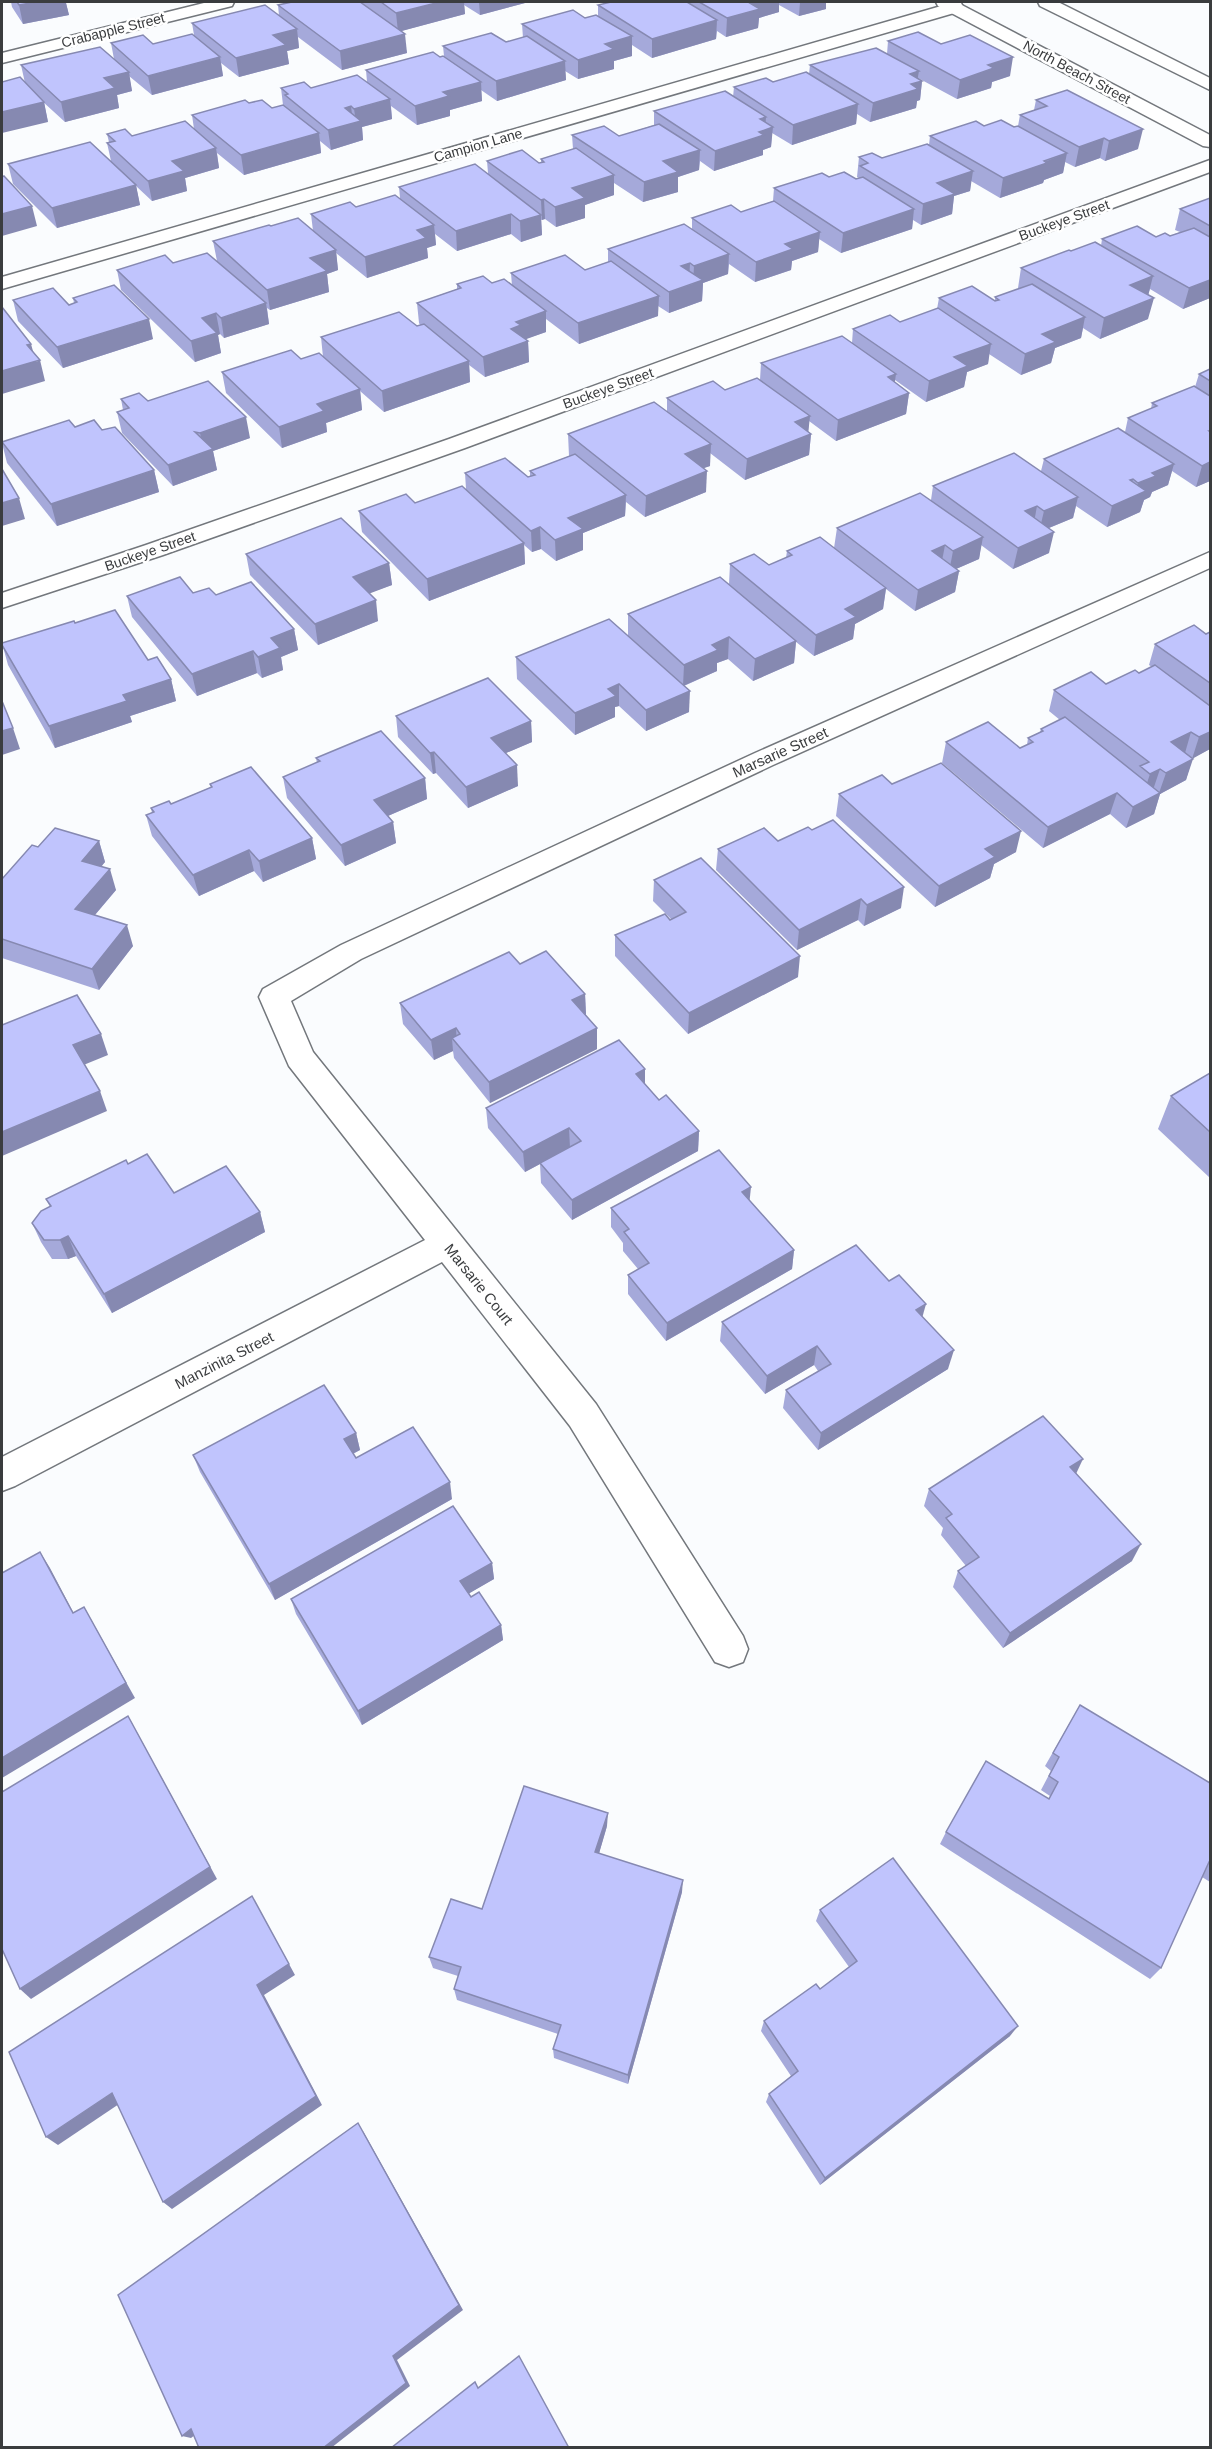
<svg xmlns="http://www.w3.org/2000/svg" width="1212" height="2449" viewBox="0 0 1212 2449" font-family="Helvetica,sans-serif">
  <rect width="100%" height="100%" fill="#fafcfe"/>
  <g fill="none" stroke-linecap="round" stroke-linejoin="round">
    <defs>
      <g id="street">
        <path d="M208 2H234L232 6 2 63V53Z"/>
        <path d="M955 2 961 3 963 7 961 11 2 289V277Z"/>
        <path d="M1210 160V172L465 448 163 555 2 608V593L146 545 449 439Z"/>
        <path d="M1210 552V568L773 765 361 959 291 1001 313 1052 596 1404 743 1636 748 1649 743 1662 729 1667 715 1662 570 1426 442 1262 15 1486 2 1491V1457L425 1240 289 1066 259 997 263 989 341 945 755 753Z"/>
      </g>
      <g id="secondary">
        <path d="M936 2H956L1210 135V147L1203 146 938 6Z"/>
        <path d="M1038 2H1058L1210 78V90L1040 6Z"/>
      </g>
    </defs>
    <use href="#street" stroke="#73777c" stroke-width="3"/>
    <use href="#secondary" stroke="#73777c" stroke-width="3"/>
    <use href="#street" fill="#fff" fill-rule="evenodd"/>
    <use href="#secondary" fill="#fff" fill-rule="evenodd"/>
  </g>
  <g fill="#a5a9da">
    <path d="M11 2H72L66 3 69 15 23 24 12 7Z"/>
    <path d="M292 2H525V3L480 15 464 5 465 14 401 31 407 53 342 70 298 37 299 48 287 51 289 64 239 77 221 63 223 76 152 95 129 76 132 91 117 95 119 108 65 122 42 101 44 102 48 122 25 83 21 65 114 59 111 43 153 44 194 35 192 23 279 16 278 5Z"/>
    <path d="M660 2H826V9L799 16 779 5V12L759 18 758 28 726 37 717 31 716 39 652 58 632 45V56L614 61V69L578 79 565 71 566 80 497 101 481 90 482 101 450 110V116L417 125 391 106 392 119 362 127 363 140 331 150 320 141 321 153 244 175 217 153 219 168 185 178 187 191 152 201 136 186 140 205 57 228 13 184 8 164 111 161 107 143 109 142 107 134 132 136 194 129 192 115 249 103 272 108 283 105 281 88H311L367 82 366 70 444 56 443 46 506 42 523 38 522 24 598 16V5Z"/>
    <path d="M888 41 941 44 1010 76 992 82 991 88 957 99 918 78 922 81 920 100 917 101 916 108 870 122 857 114 856 124 792 145 772 133 771 147 763 150V155L714 171 700 161 699 170 678 177V192L643 202 614 183V195L585 205V218L556 227 545 219 541 220 542 235 521 242 511 234 457 251 435 234 436 245 427 248 428 258 367 278 336 253 338 270 327 274 329 292 270 310 267 308 269 324 224 338 220 334 218 335 221 353 195 362 121 290 117 270 217 261 213 241 271 226 313 231 311 214 356 207 400 198 399 187 488 173 487 161 541 163V159L573 149 572 135 619 136 654 125V111L733 97 734 87 773 82 809 74 810 65 887 54Z"/>
    <path d="M1036 100 1138 149 1105 161 1100 158 1075 167 1065 162 1063 173 1044 180 1043 183 1000 198 971 181 970 191 954 196 952 214 921 225 913 220 912 229 841 253 819 239 818 252 792 261 791 270 755 282 729 264 728 274 703 283 702 301 669 313 658 306V316L579 344 546 319V332L525 339 528 341 529 362 485 377 469 365 470 382 384 412 360 391 362 410 326 423 327 432 282 448 226 393 222 372 301 359 323 357 321 337 417 326 420 325 419 323 417 303 457 289V284L492 283 512 286 511 273 585 270 608 262V249L692 229V218L741 212 773 201 774 188 829 177 856 179 859 178 857 177 859 157 882 158 929 145 930 136 984 126 1014 127 1018 126 1020 115 1034 110Z"/>
    <path d="M1210 198V298L1183 309 1150 289 1148 295V319L1100 339 1083 328 1081 338 1055 348 1051 363 1021 375 989 354 988 364 967 372 964 387 926 402 895 380V382L909 393 906 414 836 441 809 421 808 432 811 434 809 455 745 480 710 453V466L703 468 706 492 645 517 626 502 625 516 583 533V550L556 561 541 549 532 552 524 545 525 564 429 601 362 532 359 511 415 503 466 489 465 473 528 477H530V471L569 456 568 434 667 411V398L725 390 760 380 761 363 852 343 853 329 900 322 937 309 939 298 995 301V297L1018 289V288L1021 268 1071 251 1101 246 1102 239 1170 236 1180 232 1175 230 1180 209Z"/>
    <path d="M73 298 153 339 63 368 18 321 13 300 69 305 74 303Z"/>
    <path d="M1210 369V481L1196 487 1172 471 1168 485 1152 492 1150 497 1144 500 1140 512 1107 527 1076 506 1073 518 1049 528V553L1013 569 981 545 979 559 956 569 959 571 955 592 915 611 886 589 883 609 855 624 853 639 814 656 796 642 794 663 753 681 728 659 717 663V671L684 686 689 712 646 731 619 706 615 707V717L575 735 517 679 516 657 628 636V614L729 584 730 564 769 565 786 558 787 551 834 548 837 528 931 500 933 486 1041 471 1044 459 1125 432 1128 418 1151 409 1152 403 1195 387 1199 374Z"/>
    <path d="M121 399 148 401 250 438 213 451 217 470 173 486 122 433 117 412 123 410Z"/>
    <path d="M75 427 102 430 154 470 159 492 57 526 7 463 2 443Z"/>
    <path d="M246 554 389 563 392 585 369 593 378 621 318 645 250 575Z"/>
    <path d="M193 593 216 595 294 629 298 650 281 657 283 670 262 678 257 673 197 696 132 617 127 596Z"/>
    <path d="M75 623 171 679 176 701 130 716 132 722 55 748 8 665 2 643Z"/>
    <path d="M1210 632V749L1192 758 1186 780 1160 794 1154 814 1126 828 1110 814 1043 848 942 763 946 742 1020 748 1027 745 1028 738 1040 732 1041 729 1060 720 1049 711 1054 690 1106 684 1139 673 1152 667 1149 665 1155 644 1206 634Z"/>
    <path d="M396 716 531 721 532 742 506 753 518 786 468 808 436 773 433 774 398 737Z"/>
    <path d="M316 758 425 778 427 799 388 816 393 822 396 843 345 866 287 798 283 777 317 763Z"/>
    <path d="M210 784 312 838 316 859 263 882 254 871 199 896 152 836 146 815 152 813 151 808 171 804 211 787Z"/>
    <path d="M892 784 1016 852 994 864 990 878 935 907 836 816 839 794Z"/>
    <path d="M99 841 105 862 101 866 116 890 95 915 133 946 99 990 2 958V879L38 847Z"/>
    <path d="M778 841 901 908 864 926 858 920 797 950 716 870 718 849Z"/>
    <path d="M654 880 798 977 688 1034 615 956V935L671 919 653 901Z"/>
    <path d="M520 964 585 994 586 1015 597 1049 490 1103 454 1058 453 1051 434 1060 403 1024 400 1003Z"/>
    <path d="M645 1069V1084L659 1100 699 1131 698 1151 572 1220 541 1183 540 1164 525 1172 488 1128 486 1108Z"/>
    <path d="M1210 1073V1178L1158 1129 1171 1096Z"/>
    <path d="M128 1164 174 1193 260 1212 265 1232 112 1313 76 1256 68 1259H52L41 1242 32 1223 50 1207 46 1199Z"/>
    <path d="M750 1201 794 1250 792 1269 666 1341 628 1294V1275L638 1269 623 1251V1243L611 1227V1208Z"/>
    <path d="M922 1317 948 1369 818 1450 783 1408 786 1390 818 1371 814 1365 765 1394 720 1341 722 1322Z"/>
    <path d="M356 1433 360 1450 353 1454 356 1458 452 1499 275 1600 200 1472 193 1455Z"/>
    <path d="M1076 1473 1132 1561 1003 1648 953 1587 958 1571 966 1566 941 1535 943 1528 924 1506 929 1489Z"/>
    <path d="M492 1563 494 1579 469 1593 471 1597 501 1625 503 1640 362 1725 296 1614 291 1599Z"/>
    <path d="M1080 1705 1210 1783V1882L1202 1877 1161 1968 1150 1979 940 1844 946 1832 1048 1799 1050 1796 1041 1790 1051 1771 1045 1766Z"/>
    <path d="M607 1826 599 1853 682 1892 628 2084 554 2058 553 2049 558 2034 457 2000 454 1989 458 1976 433 1968 429 1957 482 1909Z"/>
    <path d="M820 1910 1010 2036 820 2185 766 2102 769 2094 791 2076 761 2031 764 2021 820 1989 849 1967 816 1921Z"/>
  </g>
  <g fill="#8689b1">
    <path d="M36 2H72L66 3 69 15 23 24 19 5Z"/>
    <path d="M440 2H464L465 14 398 32 396 13Z"/>
    <path d="M479 2H525V3L480 15Z"/>
    <path d="M748 2H779V12L759 18 758 28 726 37 727 18Z"/>
    <path d="M800 2H826V9L799 16Z"/>
    <path d="M717 20 716 39 652 58V39Z"/>
    <path d="M297 29 299 48 287 51 289 64 239 77 236 58 273 35Z"/>
    <path d="M405 34 407 53 342 70 340 51Z"/>
    <path d="M632 36V56L614 61V69L578 79V60L605 44Z"/>
    <path d="M220 57 223 76 152 95 148 76Z"/>
    <path d="M1013 57 1010 76 992 82 991 88 957 99 960 80 988 65Z"/>
    <path d="M565 61 566 80 497 101 496 81Z"/>
    <path d="M919 71 917 82 922 81 920 100 917 101 916 108 870 122 873 103 910 74Z"/>
    <path d="M129 72 132 91 117 95 119 108 65 122 61 102 104 78Z"/>
    <path d="M481 82 482 101 450 110V116L417 125 415 106 443 92Z"/>
    <path d="M390 99 392 119 362 127 363 140 331 150 328 130 345 108 351 106 353 123 356 122 354 109Z"/>
    <path d="M44 102 48 122 2 133V112Z"/>
    <path d="M858 104 856 124 792 145 793 125Z"/>
    <path d="M766 117 765 130 773 127 771 147 763 150V155L714 171 715 151 760 119Z"/>
    <path d="M1143 129 1138 149 1105 161 1109 141Z"/>
    <path d="M319 133 321 153 244 175 241 155Z"/>
    <path d="M1104 138 1100 158 1075 167 1079 147Z"/>
    <path d="M216 148 219 168 185 178 187 191 152 201 148 181 172 161Z"/>
    <path d="M700 150 699 170 678 177V192L643 202 644 182 663 161Z"/>
    <path d="M1067 153 1063 173 1044 180 1043 183 1000 198 1003 178Z"/>
    <path d="M973 171 970 191 954 196 952 214 921 225 923 204 937 183Z"/>
    <path d="M614 175V195L585 205V218L556 227 555 207 572 188Z"/>
    <path d="M136 185 140 205 57 228 52 208Z"/>
    <path d="M544 199 545 219 542 220 541 200Z"/>
    <path d="M32 206 37 226 2 236V214Z"/>
    <path d="M914 209 912 229 841 253 843 233Z"/>
    <path d="M511 214V234L457 251 456 231Z"/>
    <path d="M541 215 542 235 521 242 520 221Z"/>
    <path d="M434 225 436 245 427 248 428 258 367 278 365 257 417 230Z"/>
    <path d="M820 232 818 252 792 261 791 270 755 282 756 262 785 244Z"/>
    <path d="M336 250 338 270 327 274 329 292 270 310 267 290 310 258Z"/>
    <path d="M729 254 728 274 703 283 702 301 669 313V292L693 284 694 266Z"/>
    <path d="M690 263 689 283 681 266Z"/>
    <path d="M1153 276 1148 296 1130 285Z"/>
    <path d="M1210 280V298L1183 309 1189 288Z"/>
    <path d="M659 296 658 316 579 344 578 323Z"/>
    <path d="M1154 298 1148 319 1100 339 1104 318Z"/>
    <path d="M266 303 269 324 224 338 221 318Z"/>
    <path d="M546 311V332L521 341H528L529 362 485 377 483 357 511 329 516 322Z"/>
    <path d="M216 313 220 334 218 335 221 353 195 362 191 341 202 318Z"/>
    <path d="M1085 317 1081 338 1055 348 1051 363 1021 375 1025 354 1042 334Z"/>
    <path d="M149 319 153 339 63 368 57 347Z"/>
    <path d="M31 344 36 362 40 360 45 381 2 394V371L27 345Z"/>
    <path d="M991 344 988 364 967 372 964 387 926 402 929 381 954 357Z"/>
    <path d="M469 361 470 382 384 412 382 391Z"/>
    <path d="M896 374 893 395 888 377Z"/>
    <path d="M360 389 362 410 326 423 327 432 282 448 279 427 317 404Z"/>
    <path d="M909 393 906 414 836 441 838 420Z"/>
    <path d="M810 416 808 435 811 434 809 455 745 480 747 459 795 422Z"/>
    <path d="M246 417 250 438 213 451 217 470 173 486 168 465 204 452 200 433Z"/>
    <path d="M711 444 710 466 684 475 685 454Z"/>
    <path d="M1210 462V481L1196 487 1202 466Z"/>
    <path d="M1174 464 1168 485 1152 492 1150 497 1144 500 1140 512 1107 527 1112 506 1130 480 1133 479 1128 499 1135 496 1138 483 1152 473Z"/>
    <path d="M154 470 159 492 57 526 51 504Z"/>
    <path d="M707 471 706 492 645 517 646 496Z"/>
    <path d="M626 495 625 516 583 533V550L556 561 555 540 568 518Z"/>
    <path d="M1078 497 1073 518 1039 532 1044 511Z"/>
    <path d="M19 498 25 519 2 526V503Z"/>
    <path d="M1037 506 1033 528 1025 511Z"/>
    <path d="M540 527 541 549 532 552 531 531Z"/>
    <path d="M1054 532 1049 553 1013 569 1018 548Z"/>
    <path d="M983 537 979 559 949 572 953 551Z"/>
    <path d="M524 543 525 564 429 601 427 579Z"/>
    <path d="M945 545 941 566 932 551Z"/>
    <path d="M389 563 392 585 355 599 353 577Z"/>
    <path d="M959 571 955 592 915 611 918 590Z"/>
    <path d="M886 588 883 609 855 624 853 639 814 656 816 635 845 609Z"/>
    <path d="M376 600 378 621 318 645 315 624Z"/>
    <path d="M294 629 298 650 281 657 283 670 262 678 258 657 271 638Z"/>
    <path d="M729 637 728 659 717 663V671L683 686 684 665 712 645Z"/>
    <path d="M796 641 794 663 753 681 755 659Z"/>
    <path d="M253 651 257 673 197 696 192 674Z"/>
    <path d="M171 679 176 701 130 716 132 722 55 748 49 726 123 695Z"/>
    <path d="M619 684V706L615 707V717L575 735V713L608 689Z"/>
    <path d="M690 691 689 712 646 731V710Z"/>
    <path d="M531 721 532 742 492 759 491 738Z"/>
    <path d="M13 728 20 749 2 755V731Z"/>
    <path d="M1191 732 1185 753 1171 742Z"/>
    <path d="M1210 732V749L1192 759 1199 737Z"/>
    <path d="M434 752 436 773 433 774 430 753Z"/>
    <path d="M1193 759 1186 780 1160 794 1154 814 1126 828 1133 807 1159 793 1166 773Z"/>
    <path d="M517 765 518 786 468 808 466 787Z"/>
    <path d="M1160 769 1153 790 1143 795 1150 774Z"/>
    <path d="M425 778 427 799 376 821 374 800Z"/>
    <path d="M1117 793 1110 814 1043 848 1048 827Z"/>
    <path d="M393 822 396 843 345 866 341 845Z"/>
    <path d="M1021 831 1016 852 994 864 990 878 935 907 939 886 985 849Z"/>
    <path d="M312 838 316 859 263 882 259 861Z"/>
    <path d="M99 841 105 862 89 882 82 861Z"/>
    <path d="M249 850 254 871 199 896 193 875Z"/>
    <path d="M110 869 116 890 82 930 75 909Z"/>
    <path d="M904 887 901 908 864 926 867 905Z"/>
    <path d="M861 899 858 920 797 950 799 930Z"/>
    <path d="M127 925 133 946 99 990 92 969Z"/>
    <path d="M800 956 798 977 688 1034 689 1013Z"/>
    <path d="M585 994 586 1015 572 1000Z"/>
    <path d="M456 1028 457 1045 452 1038 453 1051 434 1060 431 1040Z"/>
    <path d="M597 1028V1049L490 1103 489 1082Z"/>
    <path d="M101 1034 108 1055 81 1066 73 1045Z"/>
    <path d="M645 1069V1089L636 1074Z"/>
    <path d="M100 1091 107 1111 2 1156V1132Z"/>
    <path d="M569 1128 570 1148 525 1172 523 1152Z"/>
    <path d="M699 1131 698 1151 572 1220V1200Z"/>
    <path d="M751 1187 749 1206 742 1192Z"/>
    <path d="M260 1212 265 1232 112 1313 104 1294Z"/>
    <path d="M68 1236 76 1256 68 1259 60 1240Z"/>
    <path d="M794 1250 792 1269 666 1341 667 1323Z"/>
    <path d="M926 1304 921 1322 916 1310Z"/>
    <path d="M817 1346 814 1365 765 1394 767 1376Z"/>
    <path d="M954 1350 948 1369 818 1450 821 1433Z"/>
    <path d="M356 1433 360 1450 348 1456 344 1439Z"/>
    <path d="M1083 1459 1075 1476 1070 1467Z"/>
    <path d="M450 1482 452 1499 275 1600 269 1584Z"/>
    <path d="M1141 1544 1132 1561 1003 1648 1010 1633Z"/>
    <path d="M40 1552 50 1568 82 1629 73 1613Z"/>
    <path d="M492 1563 494 1579 463 1597 460 1581Z"/>
    <path d="M84 1607 135 1698 2 1778V1758Z"/>
    <path d="M501 1625 503 1640 362 1725 358 1711Z"/>
    <path d="M128 1716 217 1879 31 1999 20 1989Z"/>
    <path d="M608 1813 607 1826 596 1864 595 1852Z"/>
    <path d="M683 1880 682 1892 628 2084V2075Z"/>
    <path d="M252 1896 295 1975 264 1995 322 2105 172 2209 163 2202 257 1985Z"/>
    <path d="M1018 2026 1010 2036 820 2185 825 2178Z"/>
    <path d="M112 2093 122 2102 58 2145 46 2137Z"/>
    <path d="M363 2131 463 2310 397 2360 410 2386 331 2448H323L393 2356Z"/>
    <path d="M191 2429 200 2431 191 2438 182 2436Z"/>
  </g>
  <g fill="#c0c4fd" stroke="#8689b1" stroke-width="1.5">
    <path d="M17 2H36L19 5Z"/>
    <path d="M292 2H360L405 34 340 51 278 5Z"/>
    <path d="M381 2H440L396 13Z"/>
    <path d="M611 2H687L717 20 652 39 598 5Z"/>
    <path d="M699 2H751H748L760 9 727 18Z"/>
    <path d="M265 5 297 29 273 35 286 45 236 58 192 23Z"/>
    <path d="M573 10 585 18 596 15 632 36 605 44 614 49 578 60 522 24Z"/>
    <path d="M918 32 941 44 970 35 1013 57 988 65 994 68 960 80 888 41Z"/>
    <path d="M491 33 506 42 527 36 565 61 496 81 443 46Z"/>
    <path d="M192 34 220 57 148 76 111 43 143 35 153 44Z"/>
    <path d="M100 47 129 72 104 78 115 88 61 102 21 65Z"/>
    <path d="M876 48 919 71 910 74 922 81 911 84 918 89 873 103 810 65Z"/>
    <path d="M433 52 440 57 443 56 481 82 443 92 449 96 415 106 366 70Z"/>
    <path d="M806 72 858 104 793 125 734 87 766 78 773 82Z"/>
    <path d="M357 75 390 99 354 109 351 106 345 108 361 121 328 130 285 95 288 94 281 88 304 82 311 88Z"/>
    <path d="M20 77 44 102 2 112V82Z"/>
    <path d="M1067 90 1143 129 1109 141 1104 138 1079 147 1020 115 1047 106 1036 100Z"/>
    <path d="M725 91 766 117 760 119 773 127 759 132 764 135 715 151 654 111Z"/>
    <path d="M245 100 249 103 262 100 272 108 283 105 319 133 241 155 192 115Z"/>
    <path d="M1001 120 1014 127 1018 126 1067 153 1044 161 1047 163 1003 178 930 136 976 121 984 126Z"/>
    <path d="M185 121 216 148 172 161 184 171 148 181 107 143 115 141 107 134 125 129 132 136Z"/>
    <path d="M659 124 700 150 663 161 678 172 644 182 572 135 604 126 619 136Z"/>
    <path d="M90 142 136 185 52 208 8 164Z"/>
    <path d="M927 144 973 171 937 183 955 194 923 204 860 166 868 163 859 157 872 153 882 158Z"/>
    <path d="M576 148 614 175 572 188 585 198 555 207 544 199 541 200 487 161 522 150 539 163 544 162 541 159Z"/>
    <path d="M475 164 541 215 520 221 511 214 456 231 399 187Z"/>
    <path d="M844 172 856 179 863 177 914 209 843 233 774 188 822 173 829 177Z"/>
    <path d="M4 176 32 206 2 214V177Z"/>
    <path d="M395 195 434 225 417 230 426 238 365 257 311 214 350 202 356 207Z"/>
    <path d="M1210 198V226L1180 209Z"/>
    <path d="M774 201 820 232 785 244 793 249 756 262 692 218 731 205 741 212Z"/>
    <path d="M298 218 336 250 310 258 327 271 267 290 213 241 269 225 271 226Z"/>
    <path d="M684 224 729 254 694 266 690 263 681 266 703 280 669 292 608 249Z"/>
    <path d="M1137 226 1156 237 1165 233 1170 236 1194 228 1210 237V280L1189 288 1102 239Z"/>
    <path d="M1095 242 1153 276 1130 285 1154 298 1104 318 1021 268 1069 250 1071 251Z"/>
    <path d="M207 253 266 303 221 318 216 313 202 318 217 333 191 341 117 270 165 255 173 263Z"/>
    <path d="M565 255 585 270 611 261 659 296 578 323 511 273Z"/>
    <path d="M483 276 492 283 504 279 546 311 516 322 521 325 511 329 528 341 483 357 417 303 461 288 457 284Z"/>
    <path d="M1032 284 1085 317 1042 334 1056 342 1025 354 939 298 972 286 995 301 999 300 995 297Z"/>
    <path d="M114 285 149 319 57 347 13 300 53 288 69 305 77 302 73 298Z"/>
    <path d="M2 307 31 344 27 345 40 360 2 371Z"/>
    <path d="M938 308 991 344 954 357 968 366 929 381 853 329 890 315 900 322Z"/>
    <path d="M399 312 417 326 424 324 469 361 382 391 321 337Z"/>
    <path d="M842 336 896 374 888 377 909 393 838 420 761 363Z"/>
    <path d="M291 350 301 359 319 353 360 389 317 404 324 411 279 427 222 372Z"/>
    <path d="M1210 369V381L1199 374Z"/>
    <path d="M757 378 810 416 795 422 811 434 747 459 667 398 713 381 725 390Z"/>
    <path d="M208 381 246 417 200 433 195 432 213 449 168 465 117 412 129 408 121 399 139 393 148 401Z"/>
    <path d="M1194 386 1210 396V431H1209L1210 432V462L1202 466 1128 418 1157 406 1152 403Z"/>
    <path d="M654 402 711 444 685 454 707 471 646 496 568 434Z"/>
    <path d="M69 420 75 427 94 420 102 430 115 427 154 470 51 504 2 442Z"/>
    <path d="M1118 428 1174 464 1152 473 1156 476 1138 483 1133 479 1130 480 1146 491 1112 506 1044 459Z"/>
    <path d="M1014 453 1078 497 1044 511 1037 506 1025 511 1054 532 1018 548 933 486Z"/>
    <path d="M575 454 626 495 568 518 583 529 555 540 540 527 531 531 465 473 505 458 528 477 535 475 530 471Z"/>
    <path d="M2 469 19 498 2 503Z"/>
    <path d="M462 486 524 543 427 579 359 511 406 494 415 503Z"/>
    <path d="M920 493 983 537 953 551 945 545 932 551 959 571 918 590 837 528Z"/>
    <path d="M341 518 389 563 353 577 376 600 315 624 246 554Z"/>
    <path d="M820 537 886 588 845 609 856 617 816 635 730 564 754 554 769 565 792 555 787 551Z"/>
    <path d="M180 577 193 593 209 588 216 595 251 582 294 629 271 638 280 648 258 657 253 651 192 674 127 596Z"/>
    <path d="M720 577 796 641 755 659 729 637 712 645 718 650 684 665 628 614Z"/>
    <path d="M115 610 148 660 157 657 171 679 123 695 127 701 49 726 2 645V643L74 621 75 623Z"/>
    <path d="M609 619 690 691 646 710 619 684 608 689 616 696 575 713 516 657Z"/>
    <path d="M1194 625 1206 634 1210 632V683L1155 644Z"/>
    <path d="M1155 665 1210 706V732L1199 737 1191 732 1171 742 1193 759 1166 773 1160 769 1150 774 1140 766 1149 762 1054 690 1091 672 1106 684 1135 670 1139 673Z"/>
    <path d="M488 678 531 721 491 738 517 765 466 787 434 752 430 753 396 716Z"/>
    <path d="M2 701 13 728 2 731Z"/>
    <path d="M1065 717 1160 793 1133 807 1117 793 1048 827 946 742 988 722 1020 748 1033 742 1028 738 1043 731 1041 729Z"/>
    <path d="M381 731 425 778 374 800 393 822 341 845 283 777 320 761 316 758Z"/>
    <path d="M941 763 1021 831 985 849 995 857 939 886 839 794 882 775 892 784Z"/>
    <path d="M251 767 312 838 259 861 249 850 193 875 146 815 154 812 151 808 169 801 171 804 212 787 210 784Z"/>
    <path d="M833 820 904 887 867 905 861 899 799 930 718 849 764 828 778 841 808 827 812 830Z"/>
    <path d="M55 828 99 841 82 861 110 869 75 909 127 925 92 969 2 939V879L32 845 38 847Z"/>
    <path d="M701 858 800 956 689 1013 615 935 665 914 670 920 686 912 654 880Z"/>
    <path d="M546 951 585 994 572 1000 597 1028 489 1082 452 1038 460 1034 456 1028 431 1040 400 1003 509 952 520 964Z"/>
    <path d="M77 995 101 1034 73 1045 100 1091 2 1132V1025Z"/>
    <path d="M619 1040 645 1069 636 1074 659 1100 666 1095 699 1131 572 1200 540 1163 581 1141 569 1128 523 1152 486 1108Z"/>
    <path d="M1210 1073V1132L1171 1096Z"/>
    <path d="M719 1150 751 1187 742 1192 794 1250 667 1323 628 1275 649 1263 624 1232 629 1229 611 1208Z"/>
    <path d="M147 1154 174 1193 226 1166 260 1212 104 1294 68 1236 60 1240H44L32 1223 41 1211 51 1206 46 1199 126 1160 128 1164Z"/>
    <path d="M856 1245 889 1281 899 1275 926 1304 916 1310 954 1350 821 1433 786 1390 831 1364 817 1346 767 1376 722 1322Z"/>
    <path d="M324 1385 356 1433 344 1439 356 1458 413 1427 450 1482 269 1584 193 1455Z"/>
    <path d="M1043 1416 1083 1459 1070 1467 1141 1544 1010 1633 958 1571 979 1557 946 1518 952 1514 929 1489Z"/>
    <path d="M453 1506 492 1563 460 1581 471 1597 479 1592 501 1625 358 1711 291 1599Z"/>
    <path d="M40 1552 73 1613 84 1607 126 1683 2 1758V1573Z"/>
    <path d="M1080 1705 1210 1783V1863L1209 1862 1161 1968 946 1832 986 1761 1049 1799 1058 1782 1049 1776 1059 1757 1053 1753Z"/>
    <path d="M128 1716 210 1867 20 1989 2 1949V1792Z"/>
    <path d="M524 1786 608 1813 595 1852 683 1880 628 2075 553 2049 561 2025 454 1989 461 1967 429 1957 451 1899 482 1909Z"/>
    <path d="M893 1858 1018 2026 825 2178 769 2094 798 2071 764 2021 816 1984 820 1989 857 1961 820 1910Z"/>
    <path d="M252 1896 289 1964 257 1985 316 2096 163 2202 112 2093 46 2137 9 2052Z"/>
    <path d="M358 2123 459 2305 393 2356 406 2383 323 2448H199L191 2429 182 2436 118 2295Z"/>
    <path d="M519 2356 569 2448H391L475 2382 478 2388Z"/>
  </g>
  <g text-anchor="middle" dominant-baseline="central" stroke-width="5" stroke-linejoin="round" paint-order="stroke">
    <g font-size="14" fill="#3a3c3e" stroke="#fff">
      <text transform="translate(113 30) rotate(-14)">Crabapple Street</text>
      <text transform="translate(1077 72) rotate(28)">North Beach Street</text>
      <text transform="translate(478 145) rotate(-16)">Campion Lane</text>
      <text transform="translate(1064 220) rotate(-20)">Buckeye Street</text>
      <text transform="translate(608 388) rotate(-20)">Buckeye Street</text>
      <text transform="translate(150 551) rotate(-19)">Buckeye Street</text>
    </g>
    <g font-size="15" fill="#3a3c3e" stroke="#fff">
      <text transform="translate(780 752) rotate(-24)">Marsarie Street</text>
      <text transform="translate(479 1284) rotate(51)">Marsarie Court</text>
      <text transform="translate(224 1360) rotate(-27)">Manzinita Street</text>
    </g>
  </g>
  <rect width="1212" height="2449" fill="none" stroke="#3a3c3e" stroke-width="6"/>
</svg>
